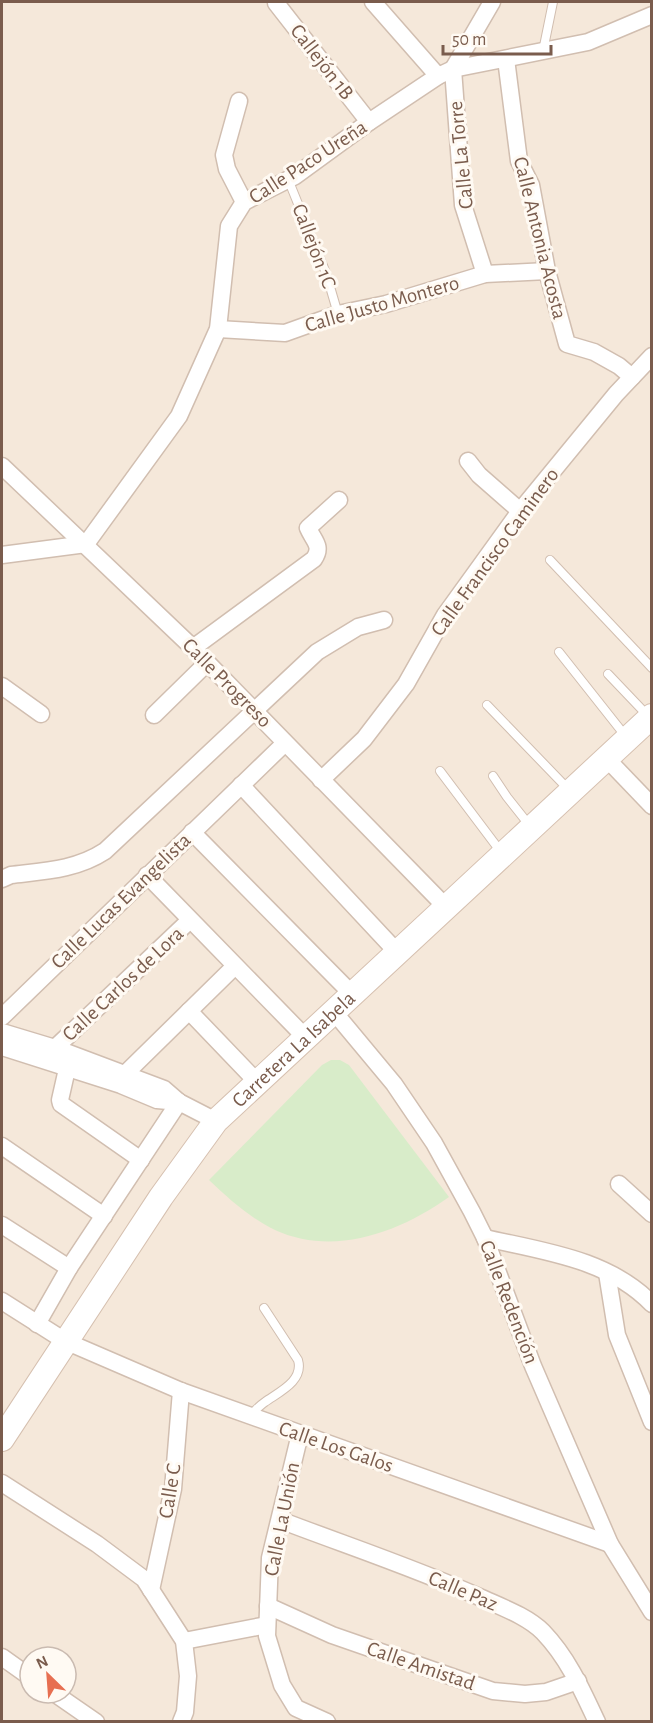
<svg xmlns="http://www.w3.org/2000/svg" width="653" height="1723" viewBox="0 0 653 1723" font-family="'Alegreya Sans',sans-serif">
  <rect width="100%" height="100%" fill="#fdf6ec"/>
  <path fill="#f5e8da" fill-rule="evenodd" d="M2 2H651V1721L2 1722ZM30 1657H66V1693H30Z"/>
  <path fill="#d8ecc9" d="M331 1060H340L349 1065 449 1197C400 1232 334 1257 275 1230 250 1218 229 1199 209 1180L322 1065Z"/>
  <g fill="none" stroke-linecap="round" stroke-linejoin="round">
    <defs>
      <g id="service">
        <path d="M543 51 553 2"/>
        <path d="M288 179 326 273 338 314"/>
        <path d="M550 560 652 668"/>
        <path d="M559 652 627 738"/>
        <path d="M608 674 649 717"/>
        <path d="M487 705 570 791"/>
        <path d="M440 771 501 852"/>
        <path d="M493 776 507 797 530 826"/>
        <path d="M250 1415C255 1411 259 1406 265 1402 279 1392 304 1381 298 1360L264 1308"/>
      </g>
      <g id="minor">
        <path d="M373 2 438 76"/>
        <path d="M276 3 369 122"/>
        <path d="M506 59 519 161 531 185 547 271 567 344 594 352 619 366 632 377"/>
        <path d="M453 69 463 205 485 274"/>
        <path d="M453 69 492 2"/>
        <path d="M239 101 224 155 227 169 244 202"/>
        <path d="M218 329 285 333 338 314 386 304 485 274 547 271"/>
        <path d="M468 461 479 475 520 511"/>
        <path d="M2 466 193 648 446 907"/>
        <path d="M2 555 86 544 179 416 218 329 229 226 244 202 295 176 369 122 438 76 453 69 588 42 652 15"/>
        <path d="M193 648 314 559C323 546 313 540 308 528L339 500"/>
        <path d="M2 686 41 714"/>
        <path d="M154 715 207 663"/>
        <path d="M606 758 652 806"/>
        <path d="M321 780 364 739 406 684 445 615 520 511 616 394 652 356"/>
        <path d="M241 785 396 951"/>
        <path d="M192 832 352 994"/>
        <path d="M147 875 306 1038"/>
        <path d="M2 879 11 875C44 871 76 870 105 851L317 652 358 627 384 620"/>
        <path d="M189 1011 258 1083"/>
        <path d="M334 1012 394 1084 434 1143 472 1212 485 1238 533 1366 610 1544 652 1612"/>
        <path d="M2 1017 285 743"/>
        <path d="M2 1032 55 1048 164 1089 179 1102 216 1121"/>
        <path d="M2 1047 121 1085 157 1100 179 1102"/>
        <path d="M55 1048 190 920"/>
        <path d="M67 1069 60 1100 61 1104 141 1160"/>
        <path d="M125 1074 235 966"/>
        <path d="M2 1146 104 1216"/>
        <path d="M619 1184 652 1214"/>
        <path d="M2 1225 69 1268"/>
        <path d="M485 1238C542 1251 609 1259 652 1304"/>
        <path d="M607 1273 617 1335 652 1422"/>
        <path d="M2 1301 65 1341 181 1391 610 1544"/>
        <path d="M37 1324 69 1268 179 1102"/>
        <path d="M300 1434 270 1558 267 1636 282 1685 296 1708 327 1722"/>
        <path d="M2 1483 97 1544 144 1579 184 1641 188 1676 185 1712 181 1722"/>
        <path d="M280 1520C348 1546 418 1569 484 1599 504 1608 528 1617 543 1632 568 1658 582 1690 597 1722"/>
        <path d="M151 1590 173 1489 181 1391"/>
        <path d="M268 1606 332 1635 493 1691 525 1694 546 1692 578 1681"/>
        <path d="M184 1641 267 1625"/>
        <path d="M2 1657 30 1677"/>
        <path d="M54 1693 96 1722"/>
      </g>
      <g id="secondary">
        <path id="s1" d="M2 1439 161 1197 216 1121 652 716"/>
      </g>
    </defs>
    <use href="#service" stroke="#d1beb0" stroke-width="10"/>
    <use href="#minor" stroke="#d1beb0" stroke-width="19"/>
    <use href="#secondary" stroke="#d6c0b0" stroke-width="26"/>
    <use href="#service" stroke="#fff" stroke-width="8"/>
    <use href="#minor" stroke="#fff" stroke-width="16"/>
    <use href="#secondary" stroke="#fff" stroke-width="24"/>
  </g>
  <g text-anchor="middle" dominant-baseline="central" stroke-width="6" stroke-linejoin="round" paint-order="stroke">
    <g font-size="21" fill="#7a5c4d" stroke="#fffaf3">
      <text transform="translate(322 62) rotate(52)">Callejón 1B</text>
      <text transform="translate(461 155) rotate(-96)">Calle La Torre</text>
      <text transform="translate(308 162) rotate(-33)">Calle Paco Ureña</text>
      <text transform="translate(540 238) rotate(76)">Calle Antonia Acosta</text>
      <text transform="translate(314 246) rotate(69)">Callejón 1C</text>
      <text transform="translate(382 304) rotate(-16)">Calle Justo Montero</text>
      <text transform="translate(495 552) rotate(-54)">Calle Francisco Caminero</text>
      <text transform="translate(227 683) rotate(45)">Calle Progreso</text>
      <text transform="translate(121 901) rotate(-44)">Calle Lucas Evangelista</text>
      <text transform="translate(123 984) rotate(-43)">Calle Carlos de Lora</text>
      <text stroke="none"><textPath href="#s1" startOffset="489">Carretera La Isabela</textPath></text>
      <text transform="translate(509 1302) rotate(69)">Calle Redención</text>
      <text transform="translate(336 1447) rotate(19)">Calle Los Galos</text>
      <text transform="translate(170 1491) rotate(-81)">Calle C</text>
      <text transform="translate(282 1519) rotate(-79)">Calle La Unión</text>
      <text transform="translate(463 1591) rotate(23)">Calle Paz</text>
      <text transform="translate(421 1666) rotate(19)">Calle Amistad</text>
    </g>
  </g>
  <rect width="653" height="1723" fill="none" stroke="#7a5c4d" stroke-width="6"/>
  <g transform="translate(48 1675) rotate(335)"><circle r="28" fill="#fffaf3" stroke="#cabbb1" stroke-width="1.5"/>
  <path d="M0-4.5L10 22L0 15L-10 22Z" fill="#e76f51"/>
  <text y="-9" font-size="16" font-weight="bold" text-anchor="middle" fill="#7a5c4d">N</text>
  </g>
  <path d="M443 45v9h108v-9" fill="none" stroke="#7a5c4d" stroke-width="3"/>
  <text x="452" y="45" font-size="18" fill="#7a5c4d" stroke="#fffaf3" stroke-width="4.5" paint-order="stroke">50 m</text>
</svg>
